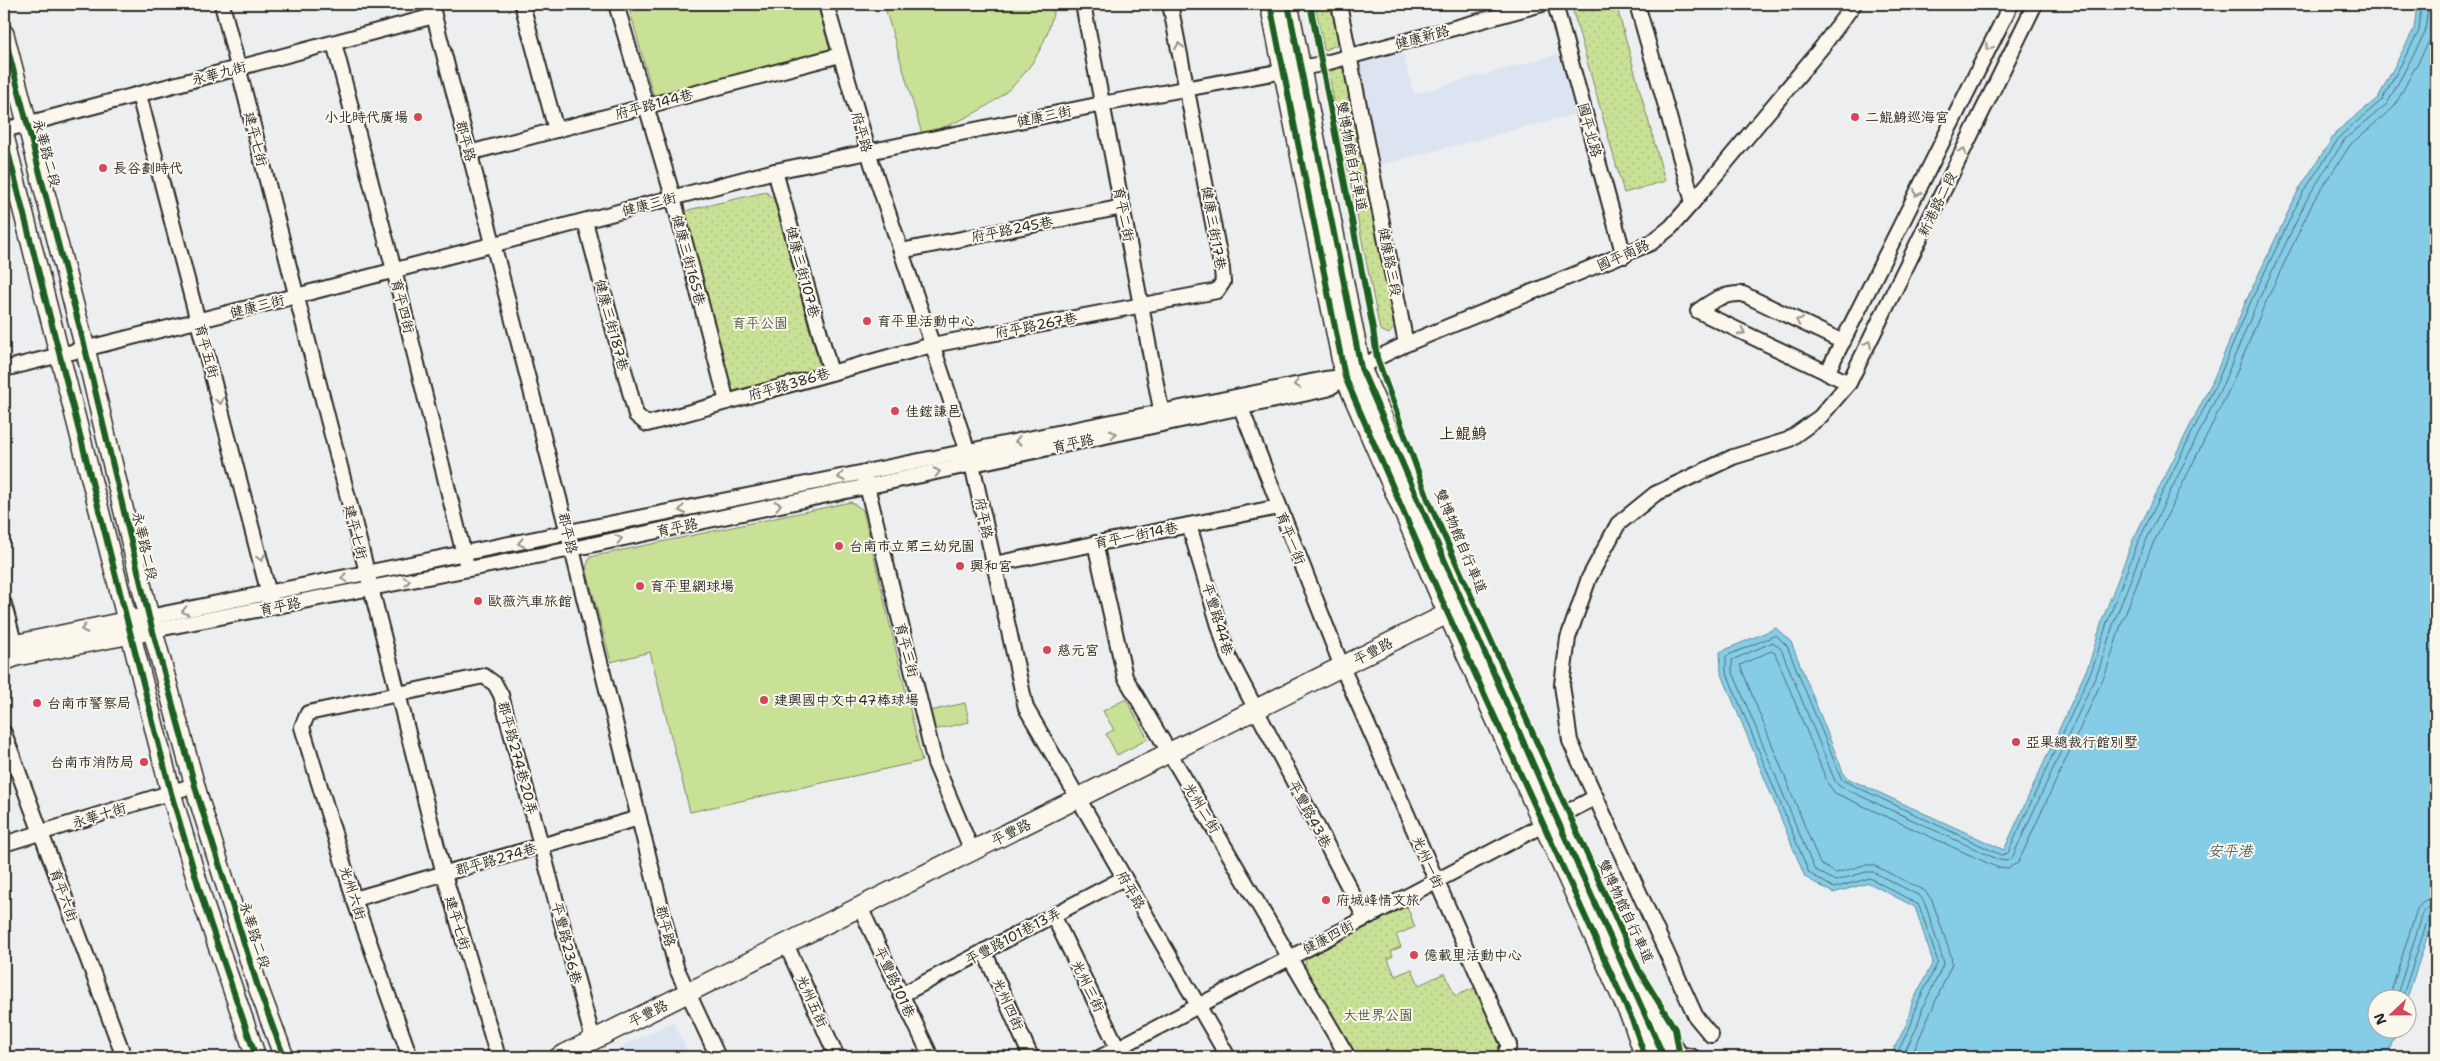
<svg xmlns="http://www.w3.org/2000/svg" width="2440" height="1061" viewBox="0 0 2440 1061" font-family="'Shantell Sans','LXGW WenKai TC',sans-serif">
  <defs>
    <pattern id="park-dots" width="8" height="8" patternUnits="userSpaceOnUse" patternTransform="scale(1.25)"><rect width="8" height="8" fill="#c9e196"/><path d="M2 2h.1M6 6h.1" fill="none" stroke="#adc181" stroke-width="1.8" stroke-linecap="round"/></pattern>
  </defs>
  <rect width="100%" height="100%" fill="#edeeef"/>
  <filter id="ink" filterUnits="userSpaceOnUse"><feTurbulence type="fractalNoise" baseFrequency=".02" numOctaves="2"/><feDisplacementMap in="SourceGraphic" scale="10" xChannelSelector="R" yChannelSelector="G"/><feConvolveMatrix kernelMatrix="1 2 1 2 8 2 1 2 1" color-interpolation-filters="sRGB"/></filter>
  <g filter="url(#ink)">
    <g fill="#dce4f2">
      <path d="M1402 50 1414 94 1558 54 1576 114 1380 165 1359 67 1362 60Z"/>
      <path d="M673 1022 690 1057H600Z"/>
    </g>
    <g fill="#c9e196" stroke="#7a8660">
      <path d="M628 4H817L832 57 656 105Z"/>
      <path d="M884 4H1055C1042 78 990 114 922 134Z"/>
      <path d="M851 502 863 510 922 761 690 812 650 652 611 662 586 568 590 557Z"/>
      <path d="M1126 699 1148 739 1117 755 1106 734 1114 730 1103 711Z"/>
      <path d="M965 703 969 722 934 730 930 711Z"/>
    </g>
    <g fill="url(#park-dots)" stroke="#7a8660">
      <path d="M1315 4H1333L1339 34 1337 45 1324 50Z"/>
      <path d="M1571 4H1616L1665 181 1624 193Z"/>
      <path d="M1336 67 1342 68 1345 71 1397 324 1389 334 1380 330 1328 71Z"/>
      <path d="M766 192 774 199 819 364 814 371 738 393 729 389 684 217 688 210Z"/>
      <path d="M1407 906 1415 927 1396 935 1401 947 1391 951 1393 956 1388 959 1395 976 1412 969 1419 985 1445 973 1455 996 1477 987 1503 1045 1501 1054 1494 1057H1354L1305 970 1306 959Z"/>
    </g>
    <path fill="#85cde6" stroke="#618c9b" d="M2417 4H2436V910L2407 998H2378V1028L2397 1029 2387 1057H1890L1907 1023 1912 1003 1933 962 1915 907 1869 883 1833 893 1805 877 1721 672 1720 652 1776 628 1791 642 1845 777 2004 850 2089 664 2103 618 2133 540 2213 380 2247 299 2298 191 2337 131 2378 98 2414 29Z"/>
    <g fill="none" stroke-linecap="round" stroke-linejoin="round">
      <g stroke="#4f6c76" stroke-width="1">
        <path d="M2389 998 2417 909 2425 900 2436 898"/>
        <path d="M2396 998 2423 913 2429 907 2436 905"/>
        <path d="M2402 998 2429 916 2436 912"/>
        <path d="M1895 1057 1911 1025 1917 1004 1938 962 1919 905 1870 878 1834 888 1809 873 1726 671V656L1776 635 1787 646 1842 780 2001 855 2008 853 2093 667 2108 620 2138 542 2217 382 2251 301 2302 194 2341 135 2382 100 2419 31 2421 4"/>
        <path d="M1902 1057 1917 1027 1923 1007 1944 963 1925 903 1920 896 1873 872H1866L1835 881 1814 869 1732 670V660L1773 642 1781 649 1835 781 1839 786 1999 860 2006 861 2012 858 2099 669 2114 622 2144 545 2223 384 2257 303 2308 197 2345 139 2387 104 2425 33 2428 4"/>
        <path d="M1911 1057 1952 964 1951 956 1932 900 1925 891 1873 865H1864L1836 873 1820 864 1740 665 1771 651 1775 653 1828 784 1835 793 1996 867 2008 868 2018 863 2106 672 2121 625 2151 548 2230 388 2264 306 2314 200 2351 144 2394 107 2432 36 2435 4"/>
      </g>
      <defs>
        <g id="street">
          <path d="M222 4 444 874 498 1057"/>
          <path d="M431 4 568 533 676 967 718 1057"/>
          <path d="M522 4 556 130"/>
          <path d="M616 4 673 197 727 402"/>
          <path d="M826 4 872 164 972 464 1026 708 1228 1057"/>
          <path d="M1083 4 1163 420"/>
          <path d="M1339 4 1406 344"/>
          <path d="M1555 4 1624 256"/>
          <path d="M1637 4 1693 202"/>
          <path d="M334 43 394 270 466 563"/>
          <path d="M139 95 271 602"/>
          <path d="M4 130 434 16"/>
          <path d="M469 153 840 55"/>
          <path d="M775 171 831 373"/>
          <path d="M585 221 636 415 647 424 932 345 1217 291 1223 282 1222 269 1170 4"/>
          <path d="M901 251 1123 207"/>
          <path d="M1843 342 1743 294C1724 293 1713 300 1698 311L1849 383 2035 4"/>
          <path d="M4 369 296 296 775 171 1102 104 1322 64 1542 4"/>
          <path d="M1827 373 2011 4"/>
          <path d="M1241 408 1342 667 1509 1045 1504 1057"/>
          <path d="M865 478 935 763 972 851"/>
          <path d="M1189 525 1228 656 1365 918"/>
          <path d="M1095 543 1125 677 1348 1057"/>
          <path d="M994 564 1279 507"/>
          <path d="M4 604 17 654"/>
          <path d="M149 617 1325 379 1344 377"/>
          <path d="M153 630 572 549 1327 389 1377 358 1406 344 1651 243 1671 227 1693 202 1822 47 1854 4"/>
          <path d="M4 733 124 1057"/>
          <path d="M4 844 195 785"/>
          <path d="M354 899 639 818"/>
          <path d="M860 907 931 1057"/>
          <path d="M1053 915 1122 1057"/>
          <path d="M786 944 837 1057"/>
          <path d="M984 951 1031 1057"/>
          <path d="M1640 990 1664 1025 1679 1053"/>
          <path d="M901 995 1124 878"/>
          <path d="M1711 1035 1696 1017 1570 741 1562 685 1568 638 1589 578 1618 524 1655 494 1733 457 1788 440 1820 417 1849 383"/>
          <path d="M1672 1052 1693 1057"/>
          <path d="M410 1057 354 899 302 727 308 713 484 676 495 684 501 695 593 1040"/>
          <path d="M1101 1057 1596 797"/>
        </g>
        <g id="secondary">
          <path d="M1270 4 1345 377 1448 614 1633 1022 1645 1057"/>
          <path d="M1288 4 1361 368 1556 817 1661 1050 1662 1057"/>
          <path d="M4 34 85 348 149 617 198 797 258 987 284 1057"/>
          <path d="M4 136 171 793 205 908 256 1057"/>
          <path d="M4 647 138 619"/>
          <path d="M4 661 17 656 142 632"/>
          <path d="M559 1057 1457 609"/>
        </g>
      </defs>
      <use href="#street" stroke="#2b2b2b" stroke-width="18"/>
      <use href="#secondary" stroke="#2b2b2b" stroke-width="22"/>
      <use href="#street" stroke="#fbf7ec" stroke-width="14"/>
      <use href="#secondary" stroke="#fbf7ec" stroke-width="19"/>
      <defs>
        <g id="cycleway">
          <path d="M1270 4 1345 377 1448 614 1633 1022 1645 1057"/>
          <path d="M1288 4 1361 368 1556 817 1661 1050 1662 1057"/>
          <path d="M1310 4 1373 329 1377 358 1429 502 1639 970 1675 1029 1680 1057"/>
          <path d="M4 34 85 348 149 617 198 797 258 987 284 1057"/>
          <path d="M4 136 171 793 205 908 256 1057"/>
        </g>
      </defs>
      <use href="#cycleway" stroke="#fbf7ec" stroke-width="9"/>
      <use href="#cycleway" stroke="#1b5e20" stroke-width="6"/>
    </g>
    <defs><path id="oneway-chevron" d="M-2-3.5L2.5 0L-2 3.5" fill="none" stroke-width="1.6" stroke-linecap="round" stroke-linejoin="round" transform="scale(1.25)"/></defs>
    <g stroke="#93918c">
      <use href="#oneway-chevron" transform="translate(1179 46) rotate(-101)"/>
      <use href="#oneway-chevron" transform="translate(1989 47) rotate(116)"/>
      <use href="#oneway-chevron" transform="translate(1963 151) rotate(-64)"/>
      <use href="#oneway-chevron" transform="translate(1917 193) rotate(116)"/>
      <use href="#oneway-chevron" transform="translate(1799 321) rotate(-154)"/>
      <use href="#oneway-chevron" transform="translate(1742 332) rotate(26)"/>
      <use href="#oneway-chevron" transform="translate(1868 344) rotate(-64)"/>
      <use href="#oneway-chevron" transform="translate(1297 384) rotate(169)"/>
      <use href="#oneway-chevron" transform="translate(220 401) rotate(75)"/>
      <use href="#oneway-chevron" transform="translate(1113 434) rotate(-12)"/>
      <use href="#oneway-chevron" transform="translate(1018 441) rotate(168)"/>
      <use href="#oneway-chevron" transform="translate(937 472) rotate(-12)"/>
      <use href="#oneway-chevron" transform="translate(841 477) rotate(168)"/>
      <use href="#oneway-chevron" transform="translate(778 505) rotate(-12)"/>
      <use href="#oneway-chevron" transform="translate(682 510) rotate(168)"/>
      <use href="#oneway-chevron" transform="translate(619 539) rotate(-12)"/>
      <use href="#oneway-chevron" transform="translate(521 543) rotate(169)"/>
      <use href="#oneway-chevron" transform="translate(261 558) rotate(75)"/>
      <use href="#oneway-chevron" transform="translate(344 578) rotate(169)"/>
      <use href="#oneway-chevron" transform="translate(407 581) rotate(-11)"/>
      <use href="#oneway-chevron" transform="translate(185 611) rotate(168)"/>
      <use href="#oneway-chevron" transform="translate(84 629) rotate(168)"/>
    </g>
  </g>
  <g fill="#d1495b" stroke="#fbf7ec" stroke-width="2">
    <circle cx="418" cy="117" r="5"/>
    <circle cx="1855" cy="117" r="5"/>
    <circle cx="103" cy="168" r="5"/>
    <circle cx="867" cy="321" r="5"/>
    <circle cx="895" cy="411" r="5"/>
    <circle cx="839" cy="546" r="5"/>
    <circle cx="960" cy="566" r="5"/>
    <circle cx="640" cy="586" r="5"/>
    <circle cx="478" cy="601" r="5"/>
    <circle cx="1047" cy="650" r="5"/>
    <circle cx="764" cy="700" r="5"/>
    <circle cx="37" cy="703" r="5"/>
    <circle cx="2016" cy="742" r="5"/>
    <circle cx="144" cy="762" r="5"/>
    <circle cx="1326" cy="900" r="5"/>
    <circle cx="1414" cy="955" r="5"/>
  </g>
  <g text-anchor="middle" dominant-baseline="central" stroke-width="4" stroke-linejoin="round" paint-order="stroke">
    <g font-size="14" fill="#2b2b2b" stroke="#fbf7ec">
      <text transform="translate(1422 37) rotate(-15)">健康新路</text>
      <text transform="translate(219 73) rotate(-15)">永華九街</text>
      <text transform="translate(654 104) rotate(-15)">府平路144巷</text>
      <text transform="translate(1044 116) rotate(-12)">健康三街</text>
      <text transform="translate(1590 130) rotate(75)">國平北路</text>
      <text transform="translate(862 132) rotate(74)">府平路</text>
      <text transform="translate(256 139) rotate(76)">建平七街</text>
      <text transform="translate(466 141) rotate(75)">郡平路</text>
      <text transform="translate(47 153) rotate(75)">永華路二段</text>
      <text transform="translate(1352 156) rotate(79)">雙博物館自行車道</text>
      <text transform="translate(649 204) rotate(-15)">健康三街</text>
      <text transform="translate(1937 204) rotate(-64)">新港路二段</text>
      <text transform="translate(1124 214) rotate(79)">育平二街</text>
      <text transform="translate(1214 228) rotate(80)">健康三街17巷</text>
      <text transform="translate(1012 229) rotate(-11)">府平路245巷</text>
      <text transform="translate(1623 255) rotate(-24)">國平南路</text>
      <text transform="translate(689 260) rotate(75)">健康三街165巷</text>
      <text transform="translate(1390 262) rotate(79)">健康路三段</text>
      <text transform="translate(803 272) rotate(75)">健康三街107巷</text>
      <text transform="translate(257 306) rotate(-14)">健康三街</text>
      <text transform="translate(403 306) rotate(76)">育平四街</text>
      <text transform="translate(612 325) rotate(75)">健康三街187巷</text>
      <text transform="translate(1036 325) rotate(-11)">府平路267巷</text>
      <text transform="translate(207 351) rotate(75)">育平五街</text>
      <text transform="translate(789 384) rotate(-16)">府平路386巷</text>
      <text transform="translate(1073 443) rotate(-12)">育平路</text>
      <text transform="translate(984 518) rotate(78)">府平路</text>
      <text transform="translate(677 527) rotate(-12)">育平路</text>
      <text transform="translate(356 532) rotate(76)">建平七街</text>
      <text transform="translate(568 533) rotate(77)">郡平路</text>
      <text transform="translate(1136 535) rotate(-11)">育平一街14巷</text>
      <text transform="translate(1291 538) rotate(68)">育平一街</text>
      <text transform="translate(1461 541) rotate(67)">雙博物館自行車道</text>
      <text transform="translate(145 546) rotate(77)">永華路二段</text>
      <text transform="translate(280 606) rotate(-11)">育平路</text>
      <text transform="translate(1218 619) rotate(73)">平豐路44巷</text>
      <text transform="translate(907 650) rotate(76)">育平三街</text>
      <text transform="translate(1373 651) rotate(-27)">平豐路</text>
      <text transform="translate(518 758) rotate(75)">郡平路274巷20弄</text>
      <text transform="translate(1202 808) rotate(59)">光州二街</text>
      <text transform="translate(1310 814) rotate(62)">平豐路43巷</text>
      <text transform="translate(99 815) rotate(-17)">永華十街</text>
      <text transform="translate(1011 832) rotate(-26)">平豐路</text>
      <text transform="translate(496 859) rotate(-16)">郡平路274巷</text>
      <text transform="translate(1428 862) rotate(66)">光州一街</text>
      <text transform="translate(1131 890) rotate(60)">府平路</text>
      <text transform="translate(353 893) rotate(72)">光州六街</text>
      <text transform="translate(64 895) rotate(70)">育平六街</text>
      <text transform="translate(1626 911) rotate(65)">雙博物館自行車道</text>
      <text transform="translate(458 923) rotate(73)">建平七街</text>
      <text transform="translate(666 926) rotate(76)">郡平路</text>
      <text transform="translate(255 935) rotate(72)">永華路二段</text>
      <text transform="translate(1013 936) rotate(-28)">平豐路101巷13弄</text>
      <text transform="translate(1328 937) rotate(-28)">健康四街</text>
      <text transform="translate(567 943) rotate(76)">平豐路236巷</text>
      <text transform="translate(895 982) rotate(65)">平豐路101巷</text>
      <text transform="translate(1088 986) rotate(64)">光州三街</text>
      <text transform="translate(812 1001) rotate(66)">光州五街</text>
      <text transform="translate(1008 1004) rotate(66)">光州四街</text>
      <text transform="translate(648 1013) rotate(-26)">平豐路</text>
    </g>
    <g font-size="14" fill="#2b2b2b" stroke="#fbf7ec" text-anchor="start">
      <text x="408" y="117" text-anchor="end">小北時代廣場</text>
      <text x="1865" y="117">二鯤鯓巡海宮</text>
      <text x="113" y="168">長谷劃時代</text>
      <text x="877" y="321">育平里活動中心</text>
      <text x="905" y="411">佳鋐謙邑</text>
      <text x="849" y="546">台南市立第三幼兒園</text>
      <text x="970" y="566">興和宮</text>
      <text x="650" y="586">育平里網球場</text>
      <text x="488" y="601">歐薇汽車旅館</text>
      <text x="1057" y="650">慈元宮</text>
      <text x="774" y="700">建興國中文中47棒球場</text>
      <text x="47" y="703">台南市警察局</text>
      <text x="2026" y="742">亞果總裁行館別墅</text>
      <text x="134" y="762" text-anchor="end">台南市消防局</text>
      <text x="1336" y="900">府城峰情文旅</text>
      <text x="1424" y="955">億載里活動中心</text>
    </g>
    <g font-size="14" fill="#525846" stroke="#fbf7ec">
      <text x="760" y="323">育平公園</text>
      <text x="1378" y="1015">大世界公園</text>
    </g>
    <g font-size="15" font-style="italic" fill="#465c63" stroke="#fbf7ec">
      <text x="2230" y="851">安平港</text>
    </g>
    <g font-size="16" fill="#2b2b2b" stroke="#fbf7ec">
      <text x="1463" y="433">上鯤鯓</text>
    </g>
  </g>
  <rect width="2440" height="1061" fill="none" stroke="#fbf7ec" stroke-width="20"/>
  <rect x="10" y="10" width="2420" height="1041" fill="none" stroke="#2b2b2b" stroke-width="2" filter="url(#ink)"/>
  <g transform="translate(2392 1014) rotate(248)"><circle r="24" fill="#fbf7ec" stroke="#a8a59f"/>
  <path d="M0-4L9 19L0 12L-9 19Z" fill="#d1495b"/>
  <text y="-8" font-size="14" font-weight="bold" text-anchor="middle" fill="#2b2b2b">N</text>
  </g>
</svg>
